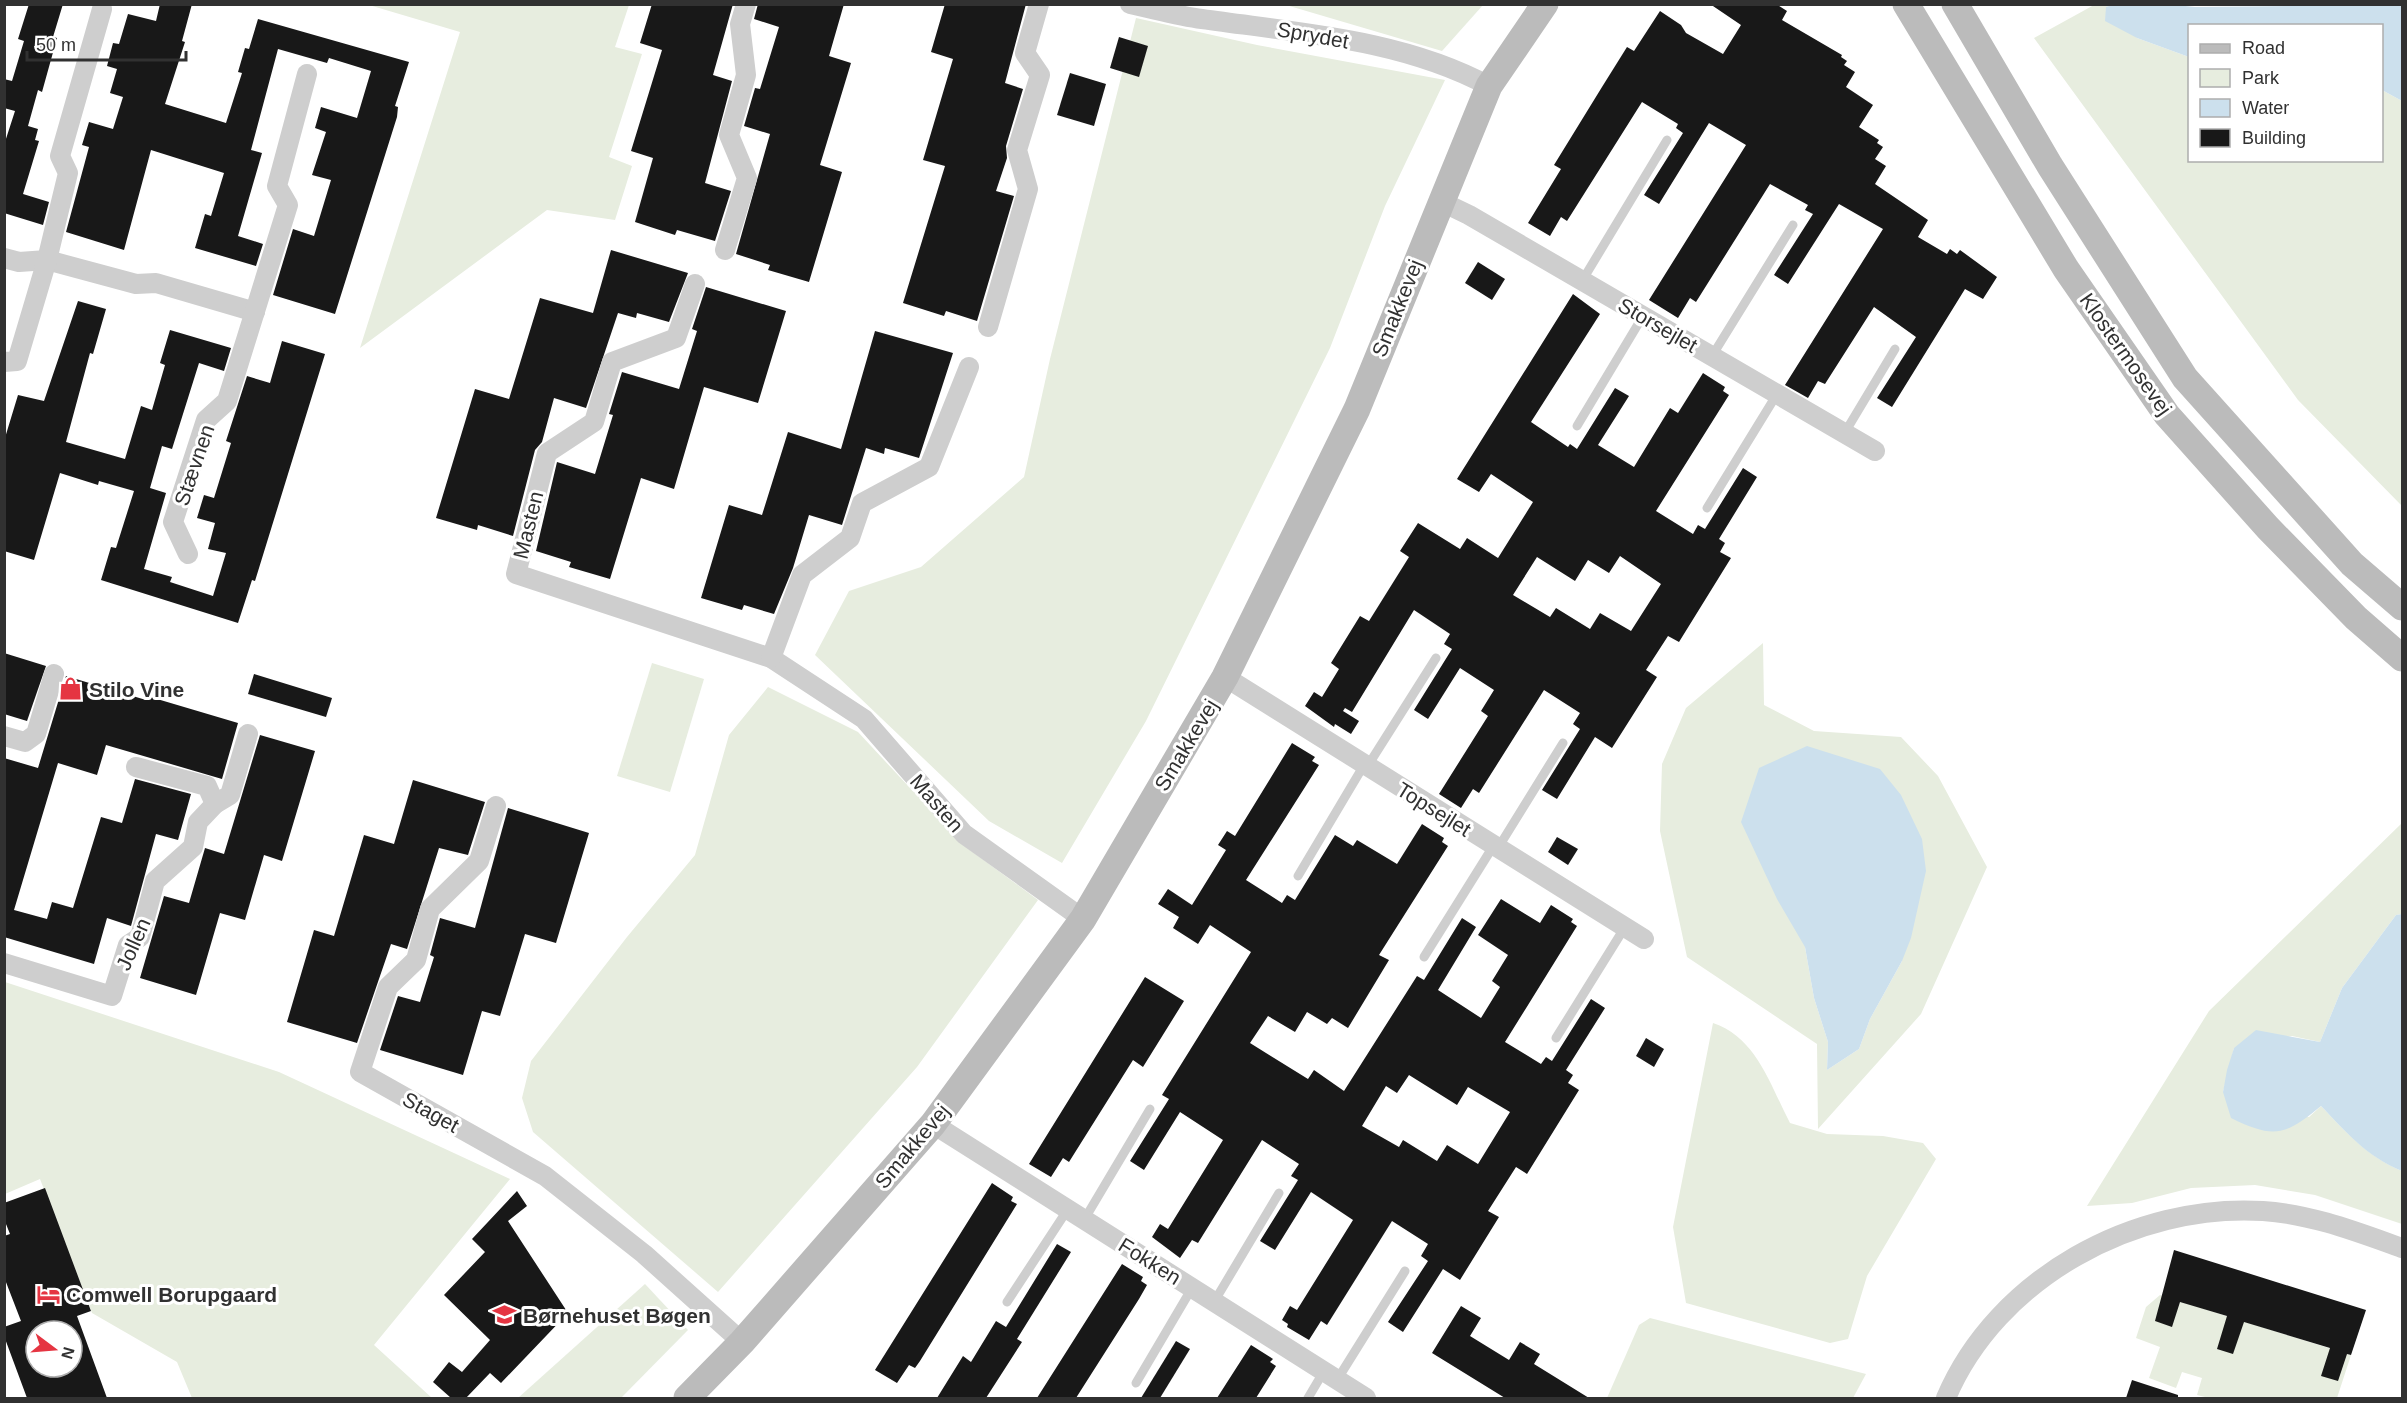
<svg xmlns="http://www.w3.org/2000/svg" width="2407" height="1403" viewBox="0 0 2407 1403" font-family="Arial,sans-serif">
  <rect width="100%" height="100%" fill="#fff"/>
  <g fill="#e7eddf" fill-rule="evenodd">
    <path d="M369 5H629L615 47 642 54 609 157 632 166 615 220 547 210 360 348 460 32Z"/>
    <path d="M1286 5H1483L1442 51Z"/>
    <path d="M2094 5H2115L2106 7 2137 38 2189 57 2190 160H2382V90L2402 101V506L2298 400 2034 38Z"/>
    <path d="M1136 18 1257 45 1445 80 1385 206 1330 348 1146 721 1062 863 989 821 815 655 849 591 921 567 1024 477 1050 359Z"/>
    <path d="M1763 643 1764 705 1814 731 1901 737 1938 776 1987 867 1921 1014 1818 1129 1817 1044 1687 957 1660 831 1662 764 1686 708ZM1805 947 1902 961 1870 1019 1859 1049 1827 1070 1828 1042 1814 998Z"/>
    <path d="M652 663 704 679 670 792 617 776Z"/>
    <path d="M768 687 858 732 963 845 1038 900 917 1067 718 1292 533 1132 522 1098 531 1061 627 937 695 855 729 735Z"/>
    <path d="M2402 823V914L2396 915 2342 988 2320 1042 2292 1036 2234 1048 2223 1092 2309 1117 2321 1106C2346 1132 2368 1157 2402 1171V1224L2315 1195 2255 1185 2191 1188 2132 1203 2087 1206 2209 1011Z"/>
    <path d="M5 982 279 1072 510 1179 374 1345 432 1398H192L177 1362 92 1313 40 1179 5 1194Z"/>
    <path d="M1713 1023C1757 1038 1770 1085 1790 1123L1827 1134 1883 1136 1923 1143 1936 1159 1867 1276 1848 1339 1830 1343 1686 1303 1673 1227Z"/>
    <path d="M645 1284 688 1330 621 1398H518Z"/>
    <path d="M2160 1295 2351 1355 2337 1398H2209L2197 1395 2202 1378 2182 1372 2176 1388 2149 1378 2160 1347 2136 1338 2146 1307Z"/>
    <path d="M1650 1318 1866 1374 1853 1398H1607L1639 1325Z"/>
  </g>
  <g fill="#cce0ed">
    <path d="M2166 4 2195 7 2402 5V101L2382 90V26H2190L2189 57 2137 38 2105 21 2106 7 2115 4Z"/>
    <path d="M1807 746 1880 769 1901 795 1922 839 1926 871 1911 938 1902 961 1870 1019 1859 1049 1827 1070 1828 1042 1814 998 1805 947 1777 899 1741 822 1759 768Z"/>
    <path d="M2402 914V1171C2367 1157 2346 1132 2321 1106 2285 1136 2274 1139 2231 1118L2223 1092 2227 1070 2234 1048 2256 1030 2320 1042 2342 988 2396 915Z"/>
  </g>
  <g fill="#181818" fill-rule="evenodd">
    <path d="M29 4H63L53 37 57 38 42 92 38 90 28 126 38 129 35 140 39 141 23 194 49 202 43 225 4 213V145L15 111 4 108V79L12 81 24 41 18 39Z"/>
    <path d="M160 4H192L182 41 185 42 165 104 226 123 242 73 238 72 245 48 249 49 258 19 409 62 395 106 398 107 397 117 335 314 273 295 293 229 314 236 331 180 312 175 326 132 315 128 321 107 357 118 371 71 329 58 327 63 278 49 251 150 262 153 238 236 263 244 256 266 195 248 205 214 211 216 224 173 151 150 124 250 66 232 89 147 82 145 89 122 113 129 123 97 110 93 117 69 107 66 113 43 119 44 128 14 156 21Z"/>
    <path d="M652 4H733L713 75 732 81 705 183 731 191 715 241 677 230 675 235 635 222 653 158 631 151 662 50 640 43Z"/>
    <path d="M758 4H844L829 56 851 63 820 165 842 172 809 282 768 270 770 265 736 254 770 134 744 126 755 88 760 89 779 27 754 19Z"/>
    <path d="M945 4H1026L1005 83 1023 89 1006 146 1007 158 996 191 1014 196 977 321 946 311 944 316 903 303 945 166 923 160 953 59 931 52Z"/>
    <path d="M1710 4H1776L1787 11 1782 20 1842 55 1841 57 1847 61 1844 65 1855 72 1846 87 1873 105 1859 127 1879 140 1877 143 1883 147 1875 159 1886 166 1875 184 1928 220 1918 237 1947 254 1950 249 1957 254 1960 250 1997 277 1983 299 1965 289 1892 407 1877 398 1916 337 1874 307 1825 384 1818 381 1808 398 1785 385 1883 229 1839 204 1788 284 1774 275 1813 214 1805 210 1808 205 1770 184 1696 302 1690 298 1678 318 1649 300 1746 145 1709 123 1659 204 1644 195 1683 133 1676 128 1678 124 1642 102 1567 221 1561 217 1550 236 1528 223 1561 169 1554 165 1602 87 1627 47 1634 51 1660 11 1681 25 1686 33 1723 54 1741 25Z"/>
    <path d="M1119 37 1148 46 1139 77 1110 68Z"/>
    <path d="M1070 73 1106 84 1094 126 1057 115Z"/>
    <path d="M611 250 688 273 669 322 637 313 636 318 618 313 586 408 554 398 542 442 535 450 513 536 478 525 477 530 436 518 475 389 509 399 540 298 593 313Z"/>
    <path d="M1478 262 1505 279 1492 300 1465 283Z"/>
    <path d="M706 287 786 311 758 403 704 387 674 489 641 478 610 579 569 567 571 562 536 551 557 462 595 474 613 415 609 414 622 372 679 389 697 331 692 329Z"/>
    <path d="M1573 294 1600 314 1531 422 1568 447 1570 444 1577 449 1615 388 1629 396 1598 445 1634 467 1670 408 1678 413 1703 373 1725 387 1723 391 1729 395 1656 511 1693 534 1698 525 1705 529 1743 468 1757 477 1719 539 1725 543 1720 552 1731 558 1679 642 1668 636 1646 670 1657 677 1612 748 1595 737 1557 799 1542 790 1580 729 1573 724 1580 713 1544 690 1479 793 1473 789 1461 808 1439 794 1488 716 1481 711 1494 690 1460 668 1428 719 1414 710 1452 649 1444 644 1450 634 1414 610 1352 712 1345 708 1343 711 1359 721 1351 734 1335 724 1334 727 1305 706 1314 692 1322 697 1339 669 1331 663 1360 616 1369 621 1409 557 1400 551 1418 523 1460 549 1467 538 1498 558 1533 502 1491 474 1479 492 1457 479ZM1620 556 1661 584 1631 631 1600 613 1590 629 1556 608 1550 617 1513 595 1537 557 1575 581 1588 560 1609 573Z"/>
    <path d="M78 301 106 309 93 354 90 353 66 442 125 459 141 406 152 410 165 365 160 363 170 330 231 348 224 371 199 363 172 449 162 446 150 488 166 493 144 569 172 577 170 582 213 596 226 553 208 549 215 523 197 518 204 495 214 498 231 443 226 441 247 376 270 383 282 341 325 354 255 581 252 580 238 623 101 580 111 547 116 548 134 491 99 481 98 485 60 473 34 560 4 551V441L18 395 44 401Z"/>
    <path d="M875 331 953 353 919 458 885 448 884 454 866 448 842 525 809 515 793 568 774 614 744 605 742 610 701 598 729 505 762 515 788 432 841 449Z"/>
    <path d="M4 653 46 666 27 721 4 714Z"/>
    <path d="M254 674 332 698 326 717 248 694Z"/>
    <path d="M66 676 146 700 147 696 238 723 222 779 106 745 97 775 58 763 14 910 47 919 52 902 73 908 101 817 122 823 135 779 191 794 178 840 156 834 131 926 107 918 94 964 4 937V758L38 768Z"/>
    <path d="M260 735 315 751 282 861 264 855 245 920 220 913 196 995 140 978 164 896 189 903 205 848 224 854Z"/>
    <path d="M1292 743 1315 757 1312 761 1319 765 1246 880 1282 903 1287 895 1295 900 1335 835 1353 846 1357 840 1397 864 1422 824 1444 838 1442 842 1448 846 1379 955 1389 960 1348 1028 1332 1018 1327 1024 1307 1012 1295 1032 1268 1016 1250 1043 1308 1079 1314 1070 1344 1091 1417 976 1424 980 1462 918 1476 927 1438 990 1481 1018 1500 987 1492 981 1508 955 1478 935 1501 899 1540 923 1551 905 1573 919 1571 922 1577 926 1505 1042 1541 1064 1546 1057 1552 1061 1591 999 1605 1008 1566 1070 1573 1075 1568 1083 1579 1090 1527 1174 1516 1167 1488 1211 1499 1217 1460 1280 1443 1269 1403 1332 1388 1322 1428 1261 1421 1256 1428 1244 1392 1221 1327 1325 1321 1321 1309 1340 1287 1327 1288 1324 1282 1320 1290 1306 1297 1310 1353 1220 1311 1192 1275 1250 1260 1241 1298 1180 1291 1176 1299 1164 1262 1140 1198 1243 1192 1240 1180 1258 1152 1237 1160 1224 1168 1229 1223 1140 1180 1112 1144 1170 1130 1161 1169 1099 1162 1095 1251 952 1210 925 1198 944 1173 928 1179 917 1158 904 1168 889 1192 905 1226 850 1218 845 1227 831 1235 836ZM1409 1075 1457 1105 1468 1087 1510 1112 1478 1164 1447 1145 1437 1161 1403 1140 1399 1147 1362 1126 1386 1086 1397 1093Z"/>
    <path d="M413 780 485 802 468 855 439 848 407 949 391 944 357 1043 287 1022 314 930 334 936 364 835 394 844Z"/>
    <path d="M508 808 589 833 556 943 525 934 500 1016 482 1011 463 1075 380 1050 398 996 420 1002 434 957 430 955 440 918 475 928Z"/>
    <path d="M1557 837 1578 849 1568 865 1548 852Z"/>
    <path d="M1145 977 1184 1001 1143 1067 1133 1060 1069 1162 1063 1158 1051 1177 1029 1164Z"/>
    <path d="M1646 1038 1664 1049 1654 1067 1636 1056Z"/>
    <path d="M992 1183 1013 1197 1011 1201 1017 1204 920 1361 915 1368 909 1365 897 1383 875 1370Z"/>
    <path d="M45 1188 91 1311 77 1316 107 1398H27L4 1336V1327L21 1321 4 1277V1236L10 1234 4 1219V1203ZM36 1331H72V1367H36Z"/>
    <path d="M517 1191 527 1206 508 1221 568 1313 501 1383 490 1373 466 1398H451L433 1382 449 1362 462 1372 490 1340 444 1295 485 1252 472 1239Z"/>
    <path d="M1057 1244 1071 1252 1017 1339 1022 1342 986 1398H937L963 1356 971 1362 996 1321 1006 1327Z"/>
    <path d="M2174 1250 2366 1310 2351 1355 2347 1354 2338 1381 2321 1376 2330 1348 2244 1322 2233 1354 2217 1349 2227 1316 2180 1302 2172 1327 2155 1321Z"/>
    <path d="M1122 1264 1143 1277 1141 1281 1147 1285 1139 1299 1076 1398H1037Z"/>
    <path d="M1461 1306 1481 1318 1470 1336 1509 1360 1520 1342 1540 1354 1534 1364 1589 1398H1505L1432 1353Z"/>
    <path d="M1176 1341 1190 1349 1160 1398H1141Z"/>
    <path d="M1251 1345 1273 1359 1270 1362 1276 1366 1256 1398H1217Z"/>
    <path d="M2132 1380 2178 1395V1398H2126Z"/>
  </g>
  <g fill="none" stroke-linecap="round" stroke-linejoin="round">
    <g stroke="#cecece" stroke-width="9">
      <path d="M1582 281 1667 140"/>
      <path d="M1712 356 1793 225"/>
      <path d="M1577 426 1643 316"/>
      <path d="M1844 434 1895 349"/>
      <path d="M1707 508 1777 394"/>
      <path d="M1367 767 1436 658"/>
      <path d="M1498 848 1563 743"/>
      <path d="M1298 876 1364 765"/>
      <path d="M1424 957 1494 845"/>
      <path d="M1556 1038 1625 927"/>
      <path d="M1084 1220 1150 1109"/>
      <path d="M1007 1302 1068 1209"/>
      <path d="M1214 1302 1279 1193"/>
      <path d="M1337 1380 1405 1271"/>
      <path d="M1136 1383 1192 1288"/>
      <path d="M1308 1398 1324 1371"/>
    </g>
    <g stroke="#cecece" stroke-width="20">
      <path d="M1130 4C1154 9 1178 16 1202 19 1299 33 1402 39 1489 86"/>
      <path d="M1440 201 1469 215 1875 451"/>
      <path d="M725 250 747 178 729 135 746 75 740 24 746 4"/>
      <path d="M4 258 19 262 47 260 136 284 156 283 255 312"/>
      <path d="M695 284 676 338 612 362 594 422 547 453 516 574 771 658 864 719 964 834 1083 919"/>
      <path d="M988 327 1028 189 1017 150 1040 75 1025 53 1039 4"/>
      <path d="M4 362 17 361 47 260 68 173 60 156 102 9"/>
      <path d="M188 554 173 522 206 420 227 401 288 205 277 186 307 74"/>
      <path d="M771 658 802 575 850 538 862 503 929 467 969 367"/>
      <path d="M1225 677 1644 939"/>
      <path d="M4 736 25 742 36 734 54 674"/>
      <path d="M136 767 207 786 215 804"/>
      <path d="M496 806 479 861 430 909 416 960 388 987 360 1072 545 1176 644 1254 742 1342"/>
      <path d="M4 963 112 996 128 945 140 937 155 881 193 847 198 822 215 804 230 795 248 734"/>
      <path d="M933 1124 1366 1398"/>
      <path d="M1946 1398C1997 1278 2135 1203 2263 1211 2311 1214 2357 1232 2402 1248"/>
    </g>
    <g stroke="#bbb" stroke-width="27">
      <path d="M1906 4 2066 269 2167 415 2268 528 2356 618 2402 658"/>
      <path d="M1955 4 2050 166 2185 378 2352 564 2402 607"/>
      <path d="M687 1398 742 1342 933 1124 1083 919 1225 677 1357 409 1489 86 1545 4"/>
    </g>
  </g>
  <defs>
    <symbol id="shop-bare" viewBox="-9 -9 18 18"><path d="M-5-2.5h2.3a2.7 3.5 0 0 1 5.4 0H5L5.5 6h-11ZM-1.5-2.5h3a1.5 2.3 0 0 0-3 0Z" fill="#e53542" stroke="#fff" stroke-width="2.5" paint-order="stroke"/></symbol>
    <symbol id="hotel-bare" viewBox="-9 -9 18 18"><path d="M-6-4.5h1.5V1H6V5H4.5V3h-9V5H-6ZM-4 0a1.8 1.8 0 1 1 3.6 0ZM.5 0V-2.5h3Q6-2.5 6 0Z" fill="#e53542" stroke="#fff" stroke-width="2.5" paint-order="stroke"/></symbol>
    <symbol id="school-bare" viewBox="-9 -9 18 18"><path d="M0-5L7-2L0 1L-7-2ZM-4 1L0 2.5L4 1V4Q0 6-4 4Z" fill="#e53542" stroke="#fff" stroke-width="2.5" paint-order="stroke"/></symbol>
  </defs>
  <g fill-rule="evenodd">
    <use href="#shop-bare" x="54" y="672" width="33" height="33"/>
    <use href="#hotel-bare" x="32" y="1278" width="33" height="33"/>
    <use href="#school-bare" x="488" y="1298" width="33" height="33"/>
  </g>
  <g text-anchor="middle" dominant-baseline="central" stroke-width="6" stroke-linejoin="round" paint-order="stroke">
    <g font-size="21" fill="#313131" stroke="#fff">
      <text transform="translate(1313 35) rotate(10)">Sprydet</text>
      <text transform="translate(1397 308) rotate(-68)">Smakkevej</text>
      <text transform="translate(1658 325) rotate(30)">Storsejlet</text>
      <text transform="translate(2126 354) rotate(55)">Klostermosevej</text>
      <text transform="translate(194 465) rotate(-71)">Stævnen</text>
      <text transform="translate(528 525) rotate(-76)">Masten</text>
      <text transform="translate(1186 745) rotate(-59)">Smakkevej</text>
      <text transform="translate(937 803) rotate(49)">Masten</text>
      <text transform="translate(1434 809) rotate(32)">Topsejlet</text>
      <text transform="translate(133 944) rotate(-66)">Jollen</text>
      <text transform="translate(431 1112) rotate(29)">Staget</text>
      <text transform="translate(912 1146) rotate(-50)">Smakkevej</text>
      <text transform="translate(1150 1261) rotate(32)">Fokken</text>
    </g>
    <g font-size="21" font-weight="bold" fill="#313131" stroke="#fff" text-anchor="start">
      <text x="89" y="689">Stilo Vine</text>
      <text x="66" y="1294">Comwell Borupgaard</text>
      <text x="523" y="1315">Børnehuset Bøgen</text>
    </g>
  </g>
  <rect width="2407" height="1403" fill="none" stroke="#313131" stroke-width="12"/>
  <rect x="2188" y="24" width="195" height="138" fill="#ffffff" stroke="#adadad" stroke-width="1.5"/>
  <rect x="2200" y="44" width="30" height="9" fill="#bbbbbb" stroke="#adadad" stroke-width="1.5"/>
  <text x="2242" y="54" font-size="18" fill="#313131">Road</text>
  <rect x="2200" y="69" width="30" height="18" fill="#e7eddf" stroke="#adadad" stroke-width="1.5"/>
  <text x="2242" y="84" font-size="18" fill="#313131">Park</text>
  <rect x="2200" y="99" width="30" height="18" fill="#cce0ed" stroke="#adadad" stroke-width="1.5"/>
  <text x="2242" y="114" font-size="18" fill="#313131">Water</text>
  <rect x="2200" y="129" width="30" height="18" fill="#181818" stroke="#adadad" stroke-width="1.5"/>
  <text x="2242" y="144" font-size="18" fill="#313131">Building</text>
  <g transform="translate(54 1349) rotate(106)"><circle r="28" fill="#ffffff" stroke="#adadad" stroke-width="1.5"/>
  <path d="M0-4.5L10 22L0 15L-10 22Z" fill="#e53542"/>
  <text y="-9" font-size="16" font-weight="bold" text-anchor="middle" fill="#313131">N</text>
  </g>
  <path d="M27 51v9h159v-9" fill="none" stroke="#313131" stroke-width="3"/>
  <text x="36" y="51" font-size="18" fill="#313131" stroke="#ffffff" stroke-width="4.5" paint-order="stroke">50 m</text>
</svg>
